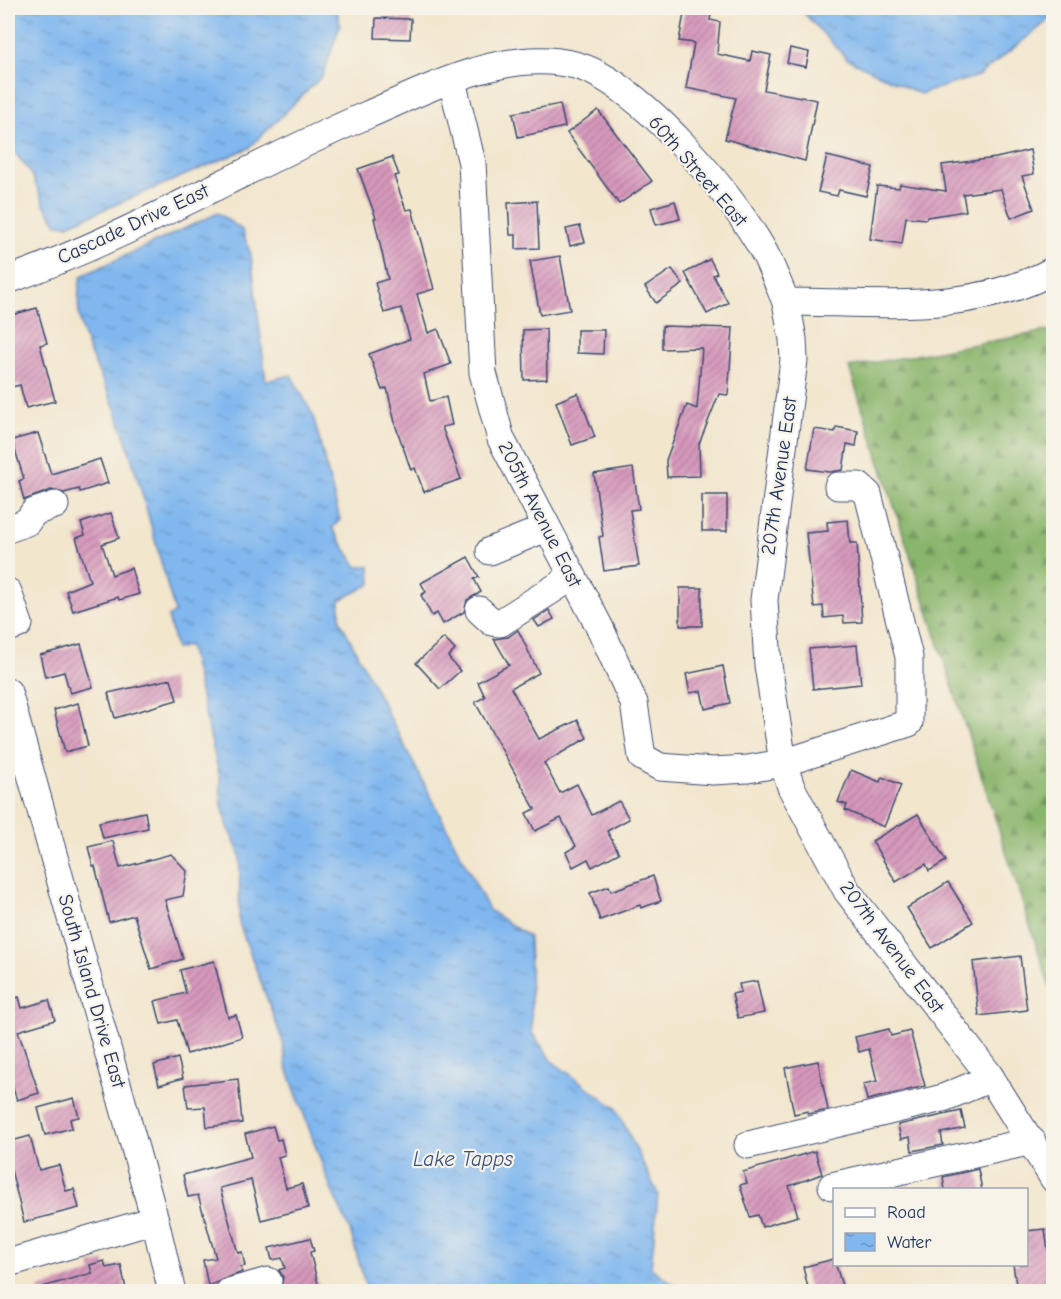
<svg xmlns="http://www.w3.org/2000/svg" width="1061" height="1299" viewBox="0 0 1061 1299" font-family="'Comic Neue',sans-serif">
  <defs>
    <pattern id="forest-firs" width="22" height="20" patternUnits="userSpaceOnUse" patternTransform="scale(1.5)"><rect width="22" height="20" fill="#8ab56c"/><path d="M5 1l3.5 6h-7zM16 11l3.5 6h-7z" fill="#70945c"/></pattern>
    <pattern id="water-ripples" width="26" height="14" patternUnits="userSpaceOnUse" patternTransform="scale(1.5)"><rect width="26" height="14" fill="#80b7ef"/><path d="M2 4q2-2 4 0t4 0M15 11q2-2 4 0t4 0" fill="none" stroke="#6895c5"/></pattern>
    <pattern id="building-hatch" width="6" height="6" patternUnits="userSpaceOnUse" patternTransform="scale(1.5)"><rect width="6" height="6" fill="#d799bc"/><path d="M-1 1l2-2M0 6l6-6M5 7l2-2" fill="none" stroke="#ae7d9c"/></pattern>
  </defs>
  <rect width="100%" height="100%" fill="#f7f3e8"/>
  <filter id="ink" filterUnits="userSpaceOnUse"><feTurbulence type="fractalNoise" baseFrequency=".0167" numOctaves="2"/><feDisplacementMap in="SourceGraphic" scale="12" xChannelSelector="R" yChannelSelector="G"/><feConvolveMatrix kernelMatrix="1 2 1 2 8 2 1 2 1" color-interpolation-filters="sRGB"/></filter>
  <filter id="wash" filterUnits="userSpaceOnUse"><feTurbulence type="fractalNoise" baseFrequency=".008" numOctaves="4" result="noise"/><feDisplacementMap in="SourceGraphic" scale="24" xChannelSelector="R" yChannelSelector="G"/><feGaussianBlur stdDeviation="1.35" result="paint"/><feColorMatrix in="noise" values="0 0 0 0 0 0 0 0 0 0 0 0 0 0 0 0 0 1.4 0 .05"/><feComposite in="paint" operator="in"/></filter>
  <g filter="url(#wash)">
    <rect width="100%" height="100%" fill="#f2e6cd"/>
    <path fill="url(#forest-firs)" stroke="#527265" stroke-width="1.5" d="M1053 330H1054L1053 997 849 367Z"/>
    <g fill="url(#water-ripples)" stroke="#4e73a6" stroke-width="1.5">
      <path d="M8 8H337L340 26 323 75 249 148 68 225 57 224 45 206 31 173 8 144Z"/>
      <path d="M799 8H1053L1054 16 978 76 920 94 847 59Z"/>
      <path d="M218 213 242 230 251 255 266 381 291 375 313 415 340 520 332 528 357 567 370 566 371 584 340 600V620L489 910 529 937 532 1033 553 1062 616 1108 658 1194 651 1268 684 1291H367L350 1230 331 1189 286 1065 283 1042 239 923 240 855 227 824 221 801 220 778 189 645 176 649 168 617 175 612C156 547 140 478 117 414 99 365 69 332 81 276Z"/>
    </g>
    <g id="blocks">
      <g fill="url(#building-hatch)">
        <path d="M685 8H712L710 20 720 22 717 54 750 61 752 51 771 55 764 90 817 100 805 161 725 139 736 98 686 88 694 43 679 41Z"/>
        <path d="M376 18 411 19 410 39 375 38Z"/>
        <path d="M790 48 809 52 806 67 787 63Z"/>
        <path d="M560 104 565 127 518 137 513 113Z"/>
        <path d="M598 110 652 181 619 204 567 133Z"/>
        <path d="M1030 150 1034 174 1022 176 1034 209 1011 218 1001 189 963 194 966 211 927 217 926 219 906 217 902 244 870 239 877 186 899 188 900 184 946 191 942 165 996 158Z"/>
        <path d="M827 156 873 167 866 196 839 190 837 196 818 192Z"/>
        <path d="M392 157 399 175 394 176 406 210 412 209 434 289 417 294 428 333 438 329 451 364 424 374 430 401 446 397 452 425 442 427 461 479 424 492 415 468 411 470 396 427 387 388 382 390 369 354 410 339 401 308 384 313 375 283 388 279 374 218H376L358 169Z"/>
        <path d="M537 201 539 248 516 249V235H510L508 203Z"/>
        <path d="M675 201 680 219 656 225 651 208Z"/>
        <path d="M580 226 585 242 570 246 566 229Z"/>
        <path d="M560 256 570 310 540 315 530 261Z"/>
        <path d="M710 259 717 273 713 275 728 303 707 314 685 273Z"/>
        <path d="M672 269 683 284 656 303 645 287Z"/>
        <path d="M37 308 47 343 40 345 55 401 26 408 20 385 8 388V316Z"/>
        <path d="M662 326 733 328 728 395 719 394 699 444 700 476 667 477 666 460 687 405 697 409 702 348 662 349Z"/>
        <path d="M546 329 547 379 524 380 523 330Z"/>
        <path d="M577 330H604L603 354 577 353Z"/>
        <path d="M578 393 595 437 572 445 556 402Z"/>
        <path d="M836 427 858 431 856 446 847 444 843 470 830 472 807 469 814 429 835 432Z"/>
        <path d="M38 433 51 474 100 459 108 483 80 492 79 489 64 493 51 490 24 500 19 481 24 479 12 440Z"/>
        <path d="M633 468 639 509 630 510 639 566 604 571 599 537 603 536 594 474Z"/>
        <rect x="702" y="495" width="25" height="36"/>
        <path d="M111 513 119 538 102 544 112 575 131 568 139 594 119 600 118 597 73 611 66 591 90 581 76 538 85 535 81 523Z"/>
        <path d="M848 520 850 543H857L862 622 844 623 843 616 824 618 823 606 814 607 806 533 828 531 827 522Z"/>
        <path d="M468 557 479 577 474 579 481 592 467 600 464 612 443 624 437 613 432 616 421 595 426 592 421 583Z"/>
        <rect x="680" y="588" width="22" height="38"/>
        <path d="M549 610 554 619 539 627 534 620Z"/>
        <path d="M518 630 539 673 511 688 539 739 578 720 587 738 544 763 560 793 577 784 592 815 619 801 629 819 607 831 619 853 592 867 588 859 573 867 566 852 576 846 561 818 535 831 526 813 535 809 475 702 485 697 478 682 509 665 494 639 508 637Z"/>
        <path d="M444 638 455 650 448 657 460 671 440 689 416 663Z"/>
        <path d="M81 644 93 687 70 693 64 672 45 677 40 655Z"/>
        <path d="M857 645 861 684 813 689 809 649Z"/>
        <path d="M723 666 730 703 705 709 701 691 690 693 686 674Z"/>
        <path d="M171 679 177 700 115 718 108 693Z"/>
        <path d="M78 703 88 746 65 752 54 710Z"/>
        <path d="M851 770 880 782 882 777 901 785 884 827 845 810 847 805 838 802Z"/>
        <path d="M145 812 148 828 103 838 99 822Z"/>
        <path d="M918 814 946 861 929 871 926 864 896 882 872 841Z"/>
        <path d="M113 841 120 868 171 854 187 871 183 896 165 900 183 959 151 969 134 915 109 922 95 866H93L88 847Z"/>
        <path d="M653 876 661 901 641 908 640 905 600 920 590 893 609 886 611 891Z"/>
        <path d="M948 882 973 922 932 948 907 908Z"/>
        <path d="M1020 956 1027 1010 979 1016 973 962Z"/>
        <path d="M214 961 228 1017 236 1015 242 1037 187 1054 177 1020 161 1024 155 1001 186 993 180 970Z"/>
        <path d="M757 981 764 1013 738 1018 732 994 741 992 739 984Z"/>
        <path d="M19 997 22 1008 49 1000 55 1020 18 1031 39 1093 17 1100 8 1074V1000Z"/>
        <path d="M889 1029 891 1036 910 1031 925 1086 867 1100 863 1084 877 1081 869 1049 859 1052 855 1037Z"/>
        <path d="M178 1058 183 1078 159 1085 154 1065Z"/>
        <path d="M818 1061 828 1110 808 1114V1111L794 1114 785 1068Z"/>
        <path d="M238 1079 242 1123 207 1127 205 1107 188 1108 185 1085Z"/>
        <path d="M74 1098 79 1117 70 1119 72 1128 45 1135 38 1108Z"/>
        <path d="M961 1111 965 1128 941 1133 943 1145 912 1151 910 1137 901 1139 898 1125Z"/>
        <path d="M273 1126 277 1140 281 1139 285 1155 278 1157 286 1188 302 1184 308 1208 261 1220 251 1180 220 1188 238 1253 242 1252 245 1266 241 1267 242 1272 208 1286 203 1260 216 1258 198 1195 188 1197 183 1175 251 1157 245 1134Z"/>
        <path d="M30 1136 39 1170 59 1165 66 1191 74 1189 79 1208 24 1222 8 1158V1142Z"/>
        <path d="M815 1151 822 1174 789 1186 798 1216 762 1227 758 1215 750 1217 740 1185 747 1183 743 1172Z"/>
        <path d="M978 1169 982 1190H945L943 1177Z"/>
        <path d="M1045 1229 1053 1287 1017 1292 1013 1264H1026V1231Z"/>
        <path d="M310 1238 314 1251 310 1252 320 1292H280L283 1277 279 1270 285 1268 282 1258 272 1260 269 1248Z"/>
        <path d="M834 1259 844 1292H809L803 1267Z"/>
        <path d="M104 1261 106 1268 121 1265 126 1289 116 1292H40L39 1288 92 1273 90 1265Z"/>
      </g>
    </g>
  </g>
  <g filter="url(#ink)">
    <use href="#blocks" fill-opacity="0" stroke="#3b4a6f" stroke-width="1.5"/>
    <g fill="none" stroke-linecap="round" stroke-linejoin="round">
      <defs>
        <g id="minor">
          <path d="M452 81 472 163 483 373 501 439 600 628 634 703 642 757 660 767 713 771 748 769 783 763 909 723V657L868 494 859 486H838"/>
          <path d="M8 280C131 236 246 167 367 115 428 89 506 47 575 65 638 81 735 197 765 254 773 270 779 286 786 302 875 302 973 315 1054 270"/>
          <path d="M786 302 793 339 794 360 764 600 768 665 783 763 791 787 847 891 987 1072 1054 1179"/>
          <path d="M8 529 27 522 34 512 55 505"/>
          <path d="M490 551 546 528"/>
          <path d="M8 592 19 624 8 628"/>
          <path d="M479 610 492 622 500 623 572 577"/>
          <path d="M8 692 155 1220 172 1292"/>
          <path d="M748 1145 943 1098 991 1078"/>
          <path d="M832 1186 1032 1141"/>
          <path d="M8 1263 155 1220"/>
          <path d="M229 1292 268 1281"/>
        </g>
      </defs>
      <use href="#minor" stroke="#3b4a6f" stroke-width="29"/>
      <use href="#minor" stroke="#fff" stroke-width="27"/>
    </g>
  </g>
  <g text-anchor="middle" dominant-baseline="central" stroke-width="4.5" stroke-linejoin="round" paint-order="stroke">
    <g font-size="20" fill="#1b2f5e" stroke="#f7f3e8">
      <text transform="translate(698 171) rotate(49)">60th Street East</text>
      <text transform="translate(133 224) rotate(-25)">Cascade Drive East</text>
      <text transform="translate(779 476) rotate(-82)">207th Avenue East</text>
      <text transform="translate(540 514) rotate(63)">205th Avenue East</text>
      <text transform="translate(892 947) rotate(53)">207th Avenue East</text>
      <text transform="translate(92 991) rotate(74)">South Island Drive East</text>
    </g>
    <g font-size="21" font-style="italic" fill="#345182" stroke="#f7f3e8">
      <text x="463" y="1159">Lake Tapps</text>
    </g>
  </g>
  <rect width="1061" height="1299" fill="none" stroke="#f7f3e8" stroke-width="30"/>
  <rect x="833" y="1188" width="195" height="78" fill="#f7f3e8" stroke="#9fa5b1" stroke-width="1.5"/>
  <rect x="845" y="1208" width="30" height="9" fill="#ffffff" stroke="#9fa5b1" stroke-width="1.5"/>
  <text x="887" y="1218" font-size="18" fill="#1b2f5e">Road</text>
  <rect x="845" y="1233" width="30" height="18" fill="url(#water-ripples)" stroke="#9fa5b1" stroke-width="1.5"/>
  <text x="887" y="1248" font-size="18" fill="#1b2f5e">Water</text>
</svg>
